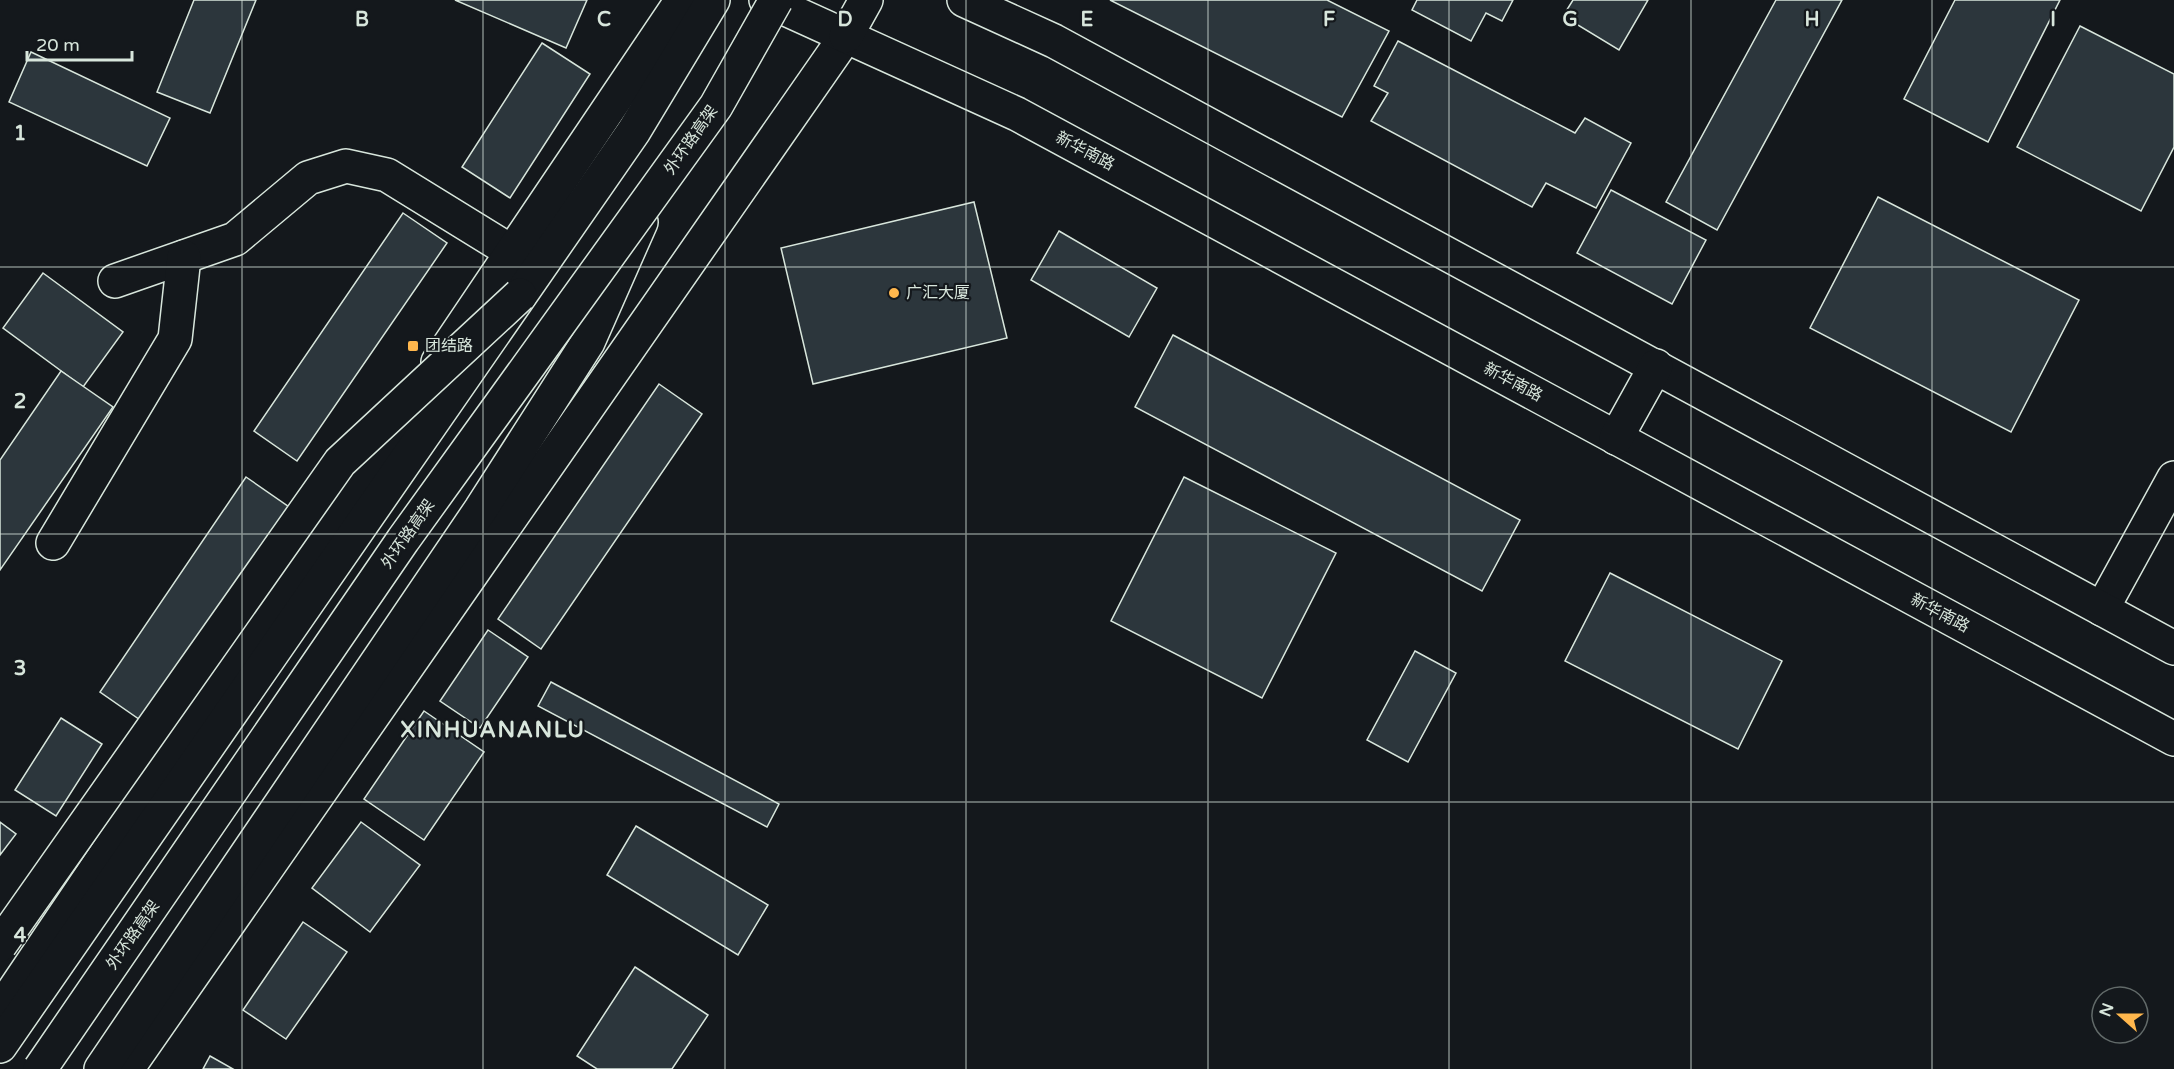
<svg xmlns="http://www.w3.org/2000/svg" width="2174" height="1069" viewBox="0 0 2174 1069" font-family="'Varela Round','Noto Sans SC',sans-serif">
  <rect width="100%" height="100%" fill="#14181c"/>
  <g fill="#2c363c" stroke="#d8e6dc" stroke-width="1.5">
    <path d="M194 0H256L210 113 157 92Z"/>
    <path d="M455 0H587L566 48Z"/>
    <path d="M1110 0H1327L1389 31 1342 117Z"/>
    <path d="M1417 0H1513L1502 21 1486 13 1471 41 1412 10Z"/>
    <path d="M1573 0H1648L1619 50 1563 16Z"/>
    <path d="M1776 0H1842L1717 230 1666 202Z"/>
    <path d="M1955 0H2060L1988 142 1904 99Z"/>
    <path d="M2080 26 2174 74V147L2141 211 2017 147Z"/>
    <path d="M1398 41 1575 133 1585 118 1631 143 1596 208 1546 183 1532 207 1371 121 1388 93 1374 86Z"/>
    <path d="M542 43 590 74 510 198 462 167Z"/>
    <path d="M31 52 170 118 147 166 9 102Z"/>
    <path d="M1611 190 1706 240 1672 304 1577 253Z"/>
    <path d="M1878 197 2079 300 2011 432 1810 328Z"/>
    <path d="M974 202 1007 338 813 384 781 248Z"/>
    <path d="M403 213 447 243 297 461 254 431Z"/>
    <path d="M1059 231 1157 288 1129 337 1031 280Z"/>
    <path d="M43 273 123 332 83 387 3 328Z"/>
    <path d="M1173 335 1520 520 1482 591 1135 407Z"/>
    <path d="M61 371 113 407 0 570V460Z"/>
    <path d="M659 384 702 414 541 649 498 619Z"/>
    <path d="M246 477 292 509 146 724 100 692Z"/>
    <path d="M1184 477 1336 553 1262 698 1111 621Z"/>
    <path d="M1610 573 1782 661 1738 749 1565 661Z"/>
    <path d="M488 630 528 657 480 728 440 701Z"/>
    <path d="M1415 651 1456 673 1408 762 1367 740Z"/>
    <path d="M551 682 779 804 767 827 538 706Z"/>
    <path d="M424 711 484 752 424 840 364 799Z"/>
    <path d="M61 718 102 744 56 816 15 790Z"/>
    <path d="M0 822 16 834 0 855Z"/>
    <path d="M361 822 420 865 370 932 312 888Z"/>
    <path d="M636 826 768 905 738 955 607 875Z"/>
    <path d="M303 922 347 952 286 1039 243 1010Z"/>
    <path d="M635 967 708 1015 672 1069H597L577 1056Z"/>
    <path d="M210 1056 233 1069H203Z"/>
  </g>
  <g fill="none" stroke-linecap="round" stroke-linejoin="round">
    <defs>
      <g id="minor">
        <path d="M115 281 235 239 308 178 346 166 387 175 512 252"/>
        <path d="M438 362 682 0"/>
        <path d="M53 543 175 339 184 257"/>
        <path d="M2102 609 2174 478"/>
        <path d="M0 1011 408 407"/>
        <path d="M127 1069 846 36"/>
      </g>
      <g id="major">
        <path d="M766 0 1017 114 2174 739"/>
        <path d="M964 0 1054 41 2174 648"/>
        <path d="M846 36 866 0"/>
        <path d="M1616 438 1656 366"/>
      </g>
      <g id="highway">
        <path d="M0 1046 634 131 713 0"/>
        <path d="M101 1069 481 509 588 342 641 222"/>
      </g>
    </defs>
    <use href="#minor" stroke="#d8e6dc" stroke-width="36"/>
    <use href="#major" stroke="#d8e6dc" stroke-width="36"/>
    <use href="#highway" stroke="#d8e6dc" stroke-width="36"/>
    <use href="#minor" stroke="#14181c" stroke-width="33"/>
    <use href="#major" stroke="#14181c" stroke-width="33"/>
    <use href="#highway" stroke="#14181c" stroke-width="33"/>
    <defs>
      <g id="highway-bridge">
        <path d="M0 945 340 462 520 295"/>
        <path d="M40 1069 403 540 716 106 776 0"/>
      </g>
    </defs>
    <use href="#highway-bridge" stroke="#d8e6dc" stroke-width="36" stroke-linecap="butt"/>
    <use href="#highway-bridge" stroke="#14181c" stroke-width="33"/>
  </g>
  <path fill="none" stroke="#d8e6dc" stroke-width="1.5" stroke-opacity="0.55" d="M242 0V1069M483 0V1069M725 0V1069M966 0V1069M1208 0V1069M1449 0V1069M1691 0V1069M1932 0V1069M0 267H2174M0 534H2174M0 802H2174"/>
  <g fill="#ffb74d" stroke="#14181c" stroke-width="2">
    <circle cx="894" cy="293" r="6"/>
    <rect x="407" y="340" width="12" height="12" rx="3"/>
  </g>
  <g text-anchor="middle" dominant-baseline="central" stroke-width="4.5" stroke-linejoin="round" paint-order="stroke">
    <g font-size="16" fill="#d8e6dc" stroke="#14181c">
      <text transform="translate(691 140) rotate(-55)">外环路高架</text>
      <text transform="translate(1085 151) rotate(28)">新华南路</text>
      <text transform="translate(1513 382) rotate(28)">新华南路</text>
      <text transform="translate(408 534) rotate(-55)">外环路高架</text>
      <text transform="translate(1940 613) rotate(28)">新华南路</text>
      <text transform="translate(133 935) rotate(-55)">外环路高架</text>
    </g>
    <g font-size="16" fill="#d8e6dc" stroke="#14181c" text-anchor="start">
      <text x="906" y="293">广汇大厦</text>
      <text x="425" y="346">团结路</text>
    </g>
    <g font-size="22" font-weight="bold" letter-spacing="1.5" fill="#d8e6dc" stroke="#14181c">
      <text x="493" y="730">XINHUANANLU</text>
    </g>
  </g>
  <g font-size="20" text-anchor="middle" font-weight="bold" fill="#d8e6dc" stroke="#14181c" stroke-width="4.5" stroke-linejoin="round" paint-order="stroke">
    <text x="362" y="26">B</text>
    <text x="604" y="26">C</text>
    <text x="845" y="26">D</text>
    <text x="1087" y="26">E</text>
    <text x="1329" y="26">F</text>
    <text x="1570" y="26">G</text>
    <text x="1812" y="26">H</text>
    <text x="2053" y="26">I</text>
    <text x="20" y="140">1</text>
    <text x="20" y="408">2</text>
    <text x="20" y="675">3</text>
    <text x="20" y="942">4</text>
  </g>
  <g transform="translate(2120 1015) rotate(291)"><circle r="28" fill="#14181c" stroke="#626a69" stroke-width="1.5"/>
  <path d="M0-4.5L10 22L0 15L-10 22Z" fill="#ffb74d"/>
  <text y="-9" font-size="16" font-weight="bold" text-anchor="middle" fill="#d8e6dc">N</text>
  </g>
  <path d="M27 51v9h105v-9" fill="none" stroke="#d8e6dc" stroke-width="3"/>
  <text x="36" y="51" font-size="18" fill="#d8e6dc" stroke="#14181c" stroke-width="4.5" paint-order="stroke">20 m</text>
</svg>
